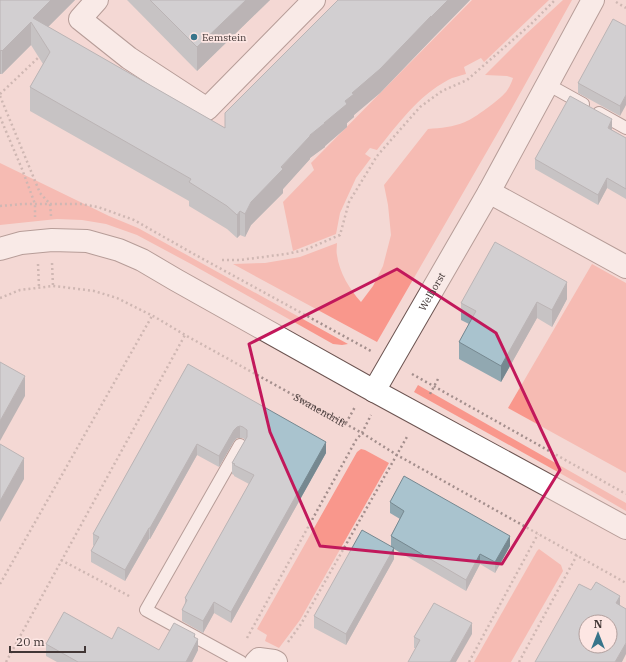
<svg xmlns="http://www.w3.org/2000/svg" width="626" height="662" viewBox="0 0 626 662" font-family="'IBM Plex Serif',serif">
  <rect width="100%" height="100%" fill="#f4d8d4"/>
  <g fill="#f9978c">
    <path d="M472 0H549L484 62 481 58 464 67 466 74C460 76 453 77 448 80 418 96 398 124 377 150L370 148 365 154 371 158 356 178 340 213 336 234 293 251 283 202 314 170 311 163Z"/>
    <path d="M563 0H572L512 108 377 342 233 264 265 263 300 257 337 243C337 247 336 251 337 255 339 272 350 290 361 302L373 286 383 266 391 235 388 205 384 185 428 129C441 128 453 127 465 122 475 118 499 100 506 92 509 88 511 84 513 78L507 76 485 75 525 35Z"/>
    <path d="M0 163 109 216 138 228 348 344 342 345 333 344 191 264 137 235 106 224 82 220 57 219 0 225Z"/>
    <path d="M592 264 626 283V473L508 408Z"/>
    <path d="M418 385 626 503V511L583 486 414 392Z"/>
    <path d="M361 449 365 450 389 463 300 620 279 648 265 641 267 635 257 629 357 452Z"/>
    <path d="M539 549 561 565 563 571 511 662H474L537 551Z"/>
  </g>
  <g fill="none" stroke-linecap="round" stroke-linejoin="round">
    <defs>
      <g id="lane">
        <path d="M547 84 583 104"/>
        <path d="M599 113 626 128"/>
        <path d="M240 445 146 610 241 662"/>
      </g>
      <g id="street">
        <path d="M97 0 80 19 129 58 207 109 314 0"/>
        <path d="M489 192 626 267"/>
        <path id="s2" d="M374 391 489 192 593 0"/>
        <path d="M256 662 259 659 274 661 276 662"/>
      </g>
      <path id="secondary" d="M0 249 21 243 52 240 87 241 119 250 142 260 176 280 367 387 626 528"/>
    </defs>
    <use href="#lane" stroke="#6c5451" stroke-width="14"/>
    <use href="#street" stroke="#6c5451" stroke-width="24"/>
    <use href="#secondary" stroke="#6c5451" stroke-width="24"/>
    <g stroke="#a38e8c" stroke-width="2.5" stroke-dasharray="2 3" stroke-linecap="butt">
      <path d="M616 2 626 8"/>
      <path d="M0 94 40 56"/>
      <path d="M0 96 40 193 50 204 51 216"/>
      <path d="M0 117 22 169 35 204V217"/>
      <path d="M0 206 23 204H81L98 207 134 220 192 253 371 351"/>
      <path d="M222 260H240L286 254 305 250 340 235 349 202 377 156 420 107 442 91 467 80 530 25 555 0"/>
      <path d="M52 263 53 286"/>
      <path d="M38 264 39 287"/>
      <path id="s1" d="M0 298 20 290 53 286 63 287 94 291 117 298 155 317 185 335 362 433 397 455 626 583"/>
      <path d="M412 374 626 494"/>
      <path d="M430 394 438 379"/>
      <path d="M346 423 355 407"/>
      <path d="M61 560 131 597"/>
      <path d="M0 584 152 316"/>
      <path d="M247 638 356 440 362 433 371 415"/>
      <path d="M288 642 301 624 408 435"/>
      <path d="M6 662 185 335"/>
      <path d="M469 662 538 534"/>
      <path d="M519 662 577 555"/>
    </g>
    <use href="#lane" stroke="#fff" stroke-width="12"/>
    <use href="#street" stroke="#fff" stroke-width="22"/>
    <use href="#secondary" stroke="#fff" stroke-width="22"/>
  </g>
  <g fill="#91a8b1">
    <path d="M0 0H75L48 27 225 128 338 0H470L431 40 380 93 354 115V117L347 123V127L325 146V147L310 158V159L283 189V193L251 225 245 237 240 235 237 238 227 229 189 206V201L30 111V87L43 64 31 45 2 74H1Z"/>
    <path d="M127 0H270L197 71Z"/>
    <path d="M626 26 620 116 578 93V83Z"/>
    <path d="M612 129V130L626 138V199L607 188 598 205 535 169V159Z"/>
    <path d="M567 299 552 327 537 318 501 382 459 359V342L469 324 461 320V303Z"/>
    <path d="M188 364 326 453 231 623 214 613 203 633 182 621V610L185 605V598L249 484 234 476V475L232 474V463L245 440 243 438H237L234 441 219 467 197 455 150 539H149L125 581 91 562V551L94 546 93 545V534Z"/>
    <path d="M390 502 510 546 495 573 480 564 466 591 394 549V559L346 645 314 628V616L391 546V536L400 519 390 513Z"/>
    <path d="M472 634 415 648H414V637Z"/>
    <path d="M195 638 198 650 192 662H57L46 656V644L112 639 159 650Z"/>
  </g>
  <g fill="#768890">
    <path d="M51 0H75L40 35 33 18Z"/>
    <path d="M246 0H270L197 71V47Z"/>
    <path d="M448 0H470L431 40V17Z"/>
    <path d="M431 16V40L380 93 354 115V117L347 123V127L325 146V147L310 158V159L283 189V193L251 225 245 237V214L251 202 310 135 324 123 352 93Z"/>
    <path d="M31 22V45L2 74V51Z"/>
    <path d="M1 50V74H0V51Z"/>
    <path d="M626 95V105L620 116V106Z"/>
    <path d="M612 119V129L608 138V128Z"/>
    <path d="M607 178V188L598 205V195Z"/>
    <path d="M240 211V235L237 238V215Z"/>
    <path d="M567 282V299L552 327V310Z"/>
    <path d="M537 302V318L501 382V366Z"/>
    <path d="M25 376V396L0 441V421Z"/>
    <path d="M240 426V438H237L234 441 219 467V456L234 430 237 427Z"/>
    <path d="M326 442V453L231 623V612Z"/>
    <path d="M197 444V455L150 539V528Z"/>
    <path d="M24 458V479L0 522V501Z"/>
    <path d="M149 528V539L125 581V570Z"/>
    <path d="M510 536V546L495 573V562Z"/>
    <path d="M394 548V559L346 645V634Z"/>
    <path d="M480 554V564L466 591V580Z"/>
    <path d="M620 596V607L616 603Z"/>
    <path d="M214 602V613L203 633V621Z"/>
    <path d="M472 623V634L456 662H450Z"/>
    <path d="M195 634V644L198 639V650L192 662H186L194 637Z"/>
    <path d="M626 643V654L622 662H615Z"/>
  </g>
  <g fill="#a9c3ce" stroke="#768890" fill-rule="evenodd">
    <path d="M0 0H51L33 18 225 128V113L338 0H448L431 17V16L380 69 352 93 354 94 345 101 347 104 324 123H325L310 135V136L281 167 283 169 251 202 245 214 240 211 237 215 227 206 189 182 191 179 30 87 50 52 31 22 2 51 1 50 0 51Z"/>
    <path d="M150 0H246L197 47Z"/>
    <path d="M613 19 626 26V95L620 106 578 83Z"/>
    <path d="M570 96 612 119 608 128 626 138V189L607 178 598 195 535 159Z"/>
    <path d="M495 242 567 282 552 310 537 302 501 366 459 342 476 311 461 303Z"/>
    <path d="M0 362 25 376 0 421Z"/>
    <path d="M188 364 326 442 231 612 214 602 203 621 182 610 187 600 185 598 254 475 234 465 235 464 232 463 247 437V430L243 427 240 426 237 427 234 430 219 456 197 444 150 528H149L125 570 91 551 99 537 93 534Z"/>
    <path d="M0 444 24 458 0 501Z"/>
    <path d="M404 476 510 536 495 562 480 554 466 580 391 536 404 511 390 502Z"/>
    <path d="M362 530 394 548 346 634 314 616Z"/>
    <path d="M596 582 620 596 616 603 626 609V643L615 662H535L579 584 591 590ZM586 622H610V646H586Z"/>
    <path d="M434 603 472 623 450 662H408L420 640 414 637Z"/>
    <path d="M64 612 112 639 118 627 159 650 174 623 195 634 194 637 198 639 186 662H78L46 644Z"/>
  </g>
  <path d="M0 0H626V662H0ZM397 269 496 333 560 470 502 564 320 546 270 432 249 344Z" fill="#f4d8d4" fill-opacity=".55" fill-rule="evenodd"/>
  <path fill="none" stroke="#c2185b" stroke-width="3" stroke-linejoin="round" d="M397 269 496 333 560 470 502 564 320 546 270 432 249 344Z"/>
  <circle fill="#38758b" stroke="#fde6e3" stroke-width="1.5" cx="194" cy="37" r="4"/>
  <g text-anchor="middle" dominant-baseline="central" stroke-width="3.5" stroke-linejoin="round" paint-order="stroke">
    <g font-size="10" fill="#423736" stroke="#fde6e3" text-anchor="start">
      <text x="202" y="37">Eemstein</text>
    </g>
    <g font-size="10" fill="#423736" stroke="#fde6e3">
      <text stroke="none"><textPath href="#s2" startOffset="115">Welhorst</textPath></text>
      <text stroke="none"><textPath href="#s1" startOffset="352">Swanendrift</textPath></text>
    </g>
  </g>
  <g transform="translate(598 634)"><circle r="19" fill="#fde6e3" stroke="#b2a09e"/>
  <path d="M0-3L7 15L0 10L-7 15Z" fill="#38758b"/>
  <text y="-6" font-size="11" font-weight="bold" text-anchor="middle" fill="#423736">N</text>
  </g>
  <path d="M10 646v6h75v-6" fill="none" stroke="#423736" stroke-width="2"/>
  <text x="16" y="646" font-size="12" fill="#423736" stroke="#fde6e3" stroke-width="3" paint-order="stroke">20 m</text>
</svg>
